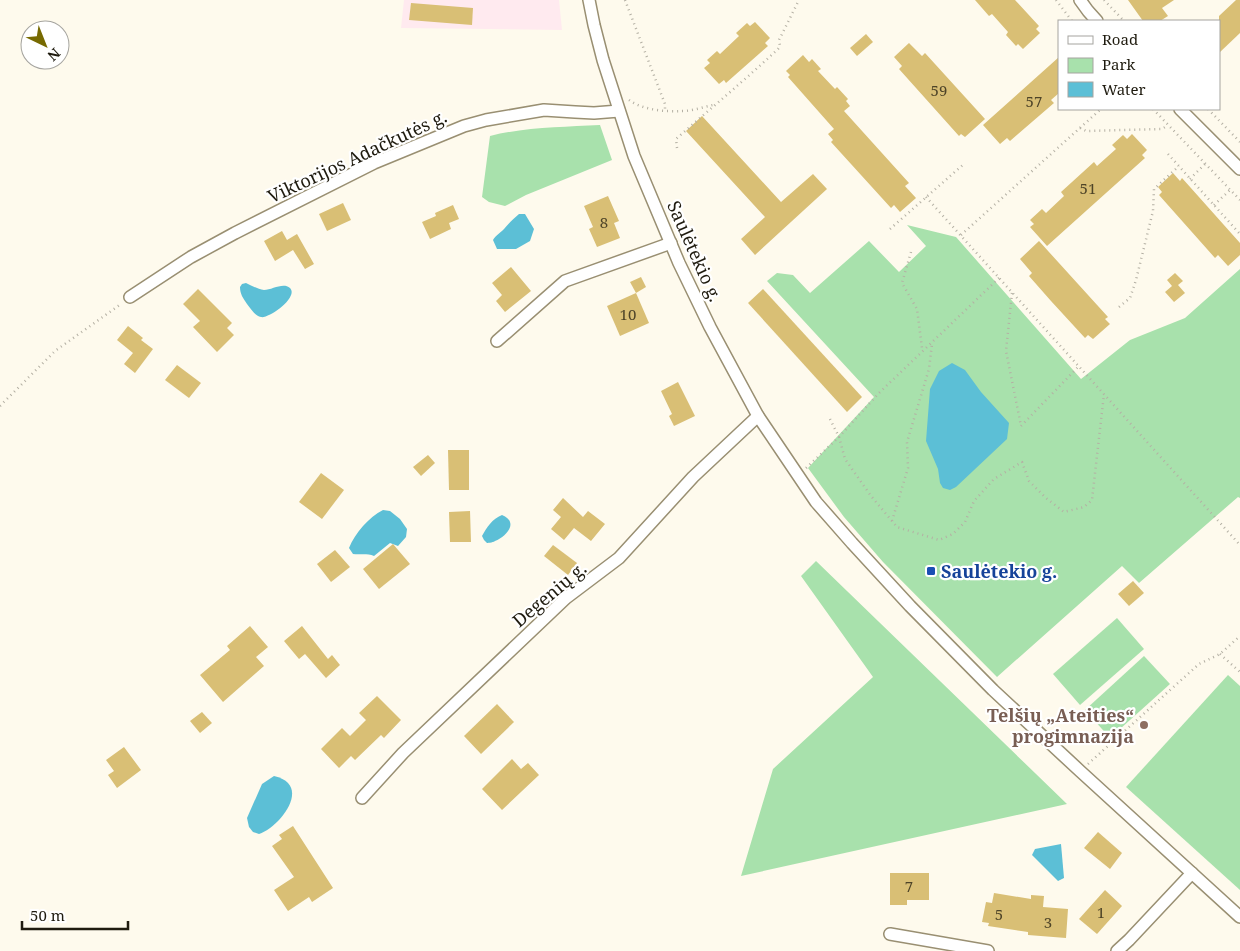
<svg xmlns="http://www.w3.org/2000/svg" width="1240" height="951" viewBox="0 0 1240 951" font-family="'Noto Serif',serif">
  <rect width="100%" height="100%" fill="#fefaed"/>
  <path fill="#ffeaef" d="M404 0H559L562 30 401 28Z"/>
  <g fill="#a8e1ac">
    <path d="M600 125 612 160 526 195 505 206 489 202 482 197 490 136C526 127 563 127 600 125Z"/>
    <path d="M907 225 956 237 1081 379 1130 340 1185 318 1240 269V498L1238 497 1139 583 1122 566 997 677 883 562 844 517 808 468 874 397 767 281 777 273 793 275 810 293 869 241 899 272 926 246Z"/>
    <path d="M816 561 1067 804 741 876 773 769 873 677 801 576Z"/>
    <path d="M1117 618 1144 649 1080 705 1053 674Z"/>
    <path d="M1144 656 1170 684 1110 738 1085 710Z"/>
    <path d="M1228 675 1240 686V890L1126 787Z"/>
  </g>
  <g fill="#5cbfd6">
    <path d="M519 214H525L534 229 530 241 516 249H497L493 240C496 235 500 233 504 229 509 223 513 219 519 214Z"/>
    <path d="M246 283C252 286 258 289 264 290 272 290 283 282 290 288 299 297 269 319 261 317 255 316 251 309 247 304 243 298 240 294 240 287L242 284Z"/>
    <path d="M952 363 965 370 981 392 1009 423 1007 439 956 487 950 490 943 488 940 483 938 469 926 441 930 389 939 371Z"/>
    <path d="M383 510 390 511 400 519 407 529 406 537 398 546 390 543 374 556C367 553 360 555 353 554L349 548C355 533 369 517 383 510Z"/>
    <path d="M502 515C519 522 507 536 495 541 495 542 488 543 487 543L484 540 482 536C487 527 492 519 502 515Z"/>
    <path d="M274 776C313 785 280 827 259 834L253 832 249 827 247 818 262 784Z"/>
    <path d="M1061 844 1064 878 1058 881 1032 855 1035 849Z"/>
  </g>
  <g fill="#d9bf75">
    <path d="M975 0H1015L1039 26 1036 29 1040 33 1023 49 1018 44 1016 46 1006 35 1008 32 992 14 989 16Z"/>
    <path d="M1128 0H1174L1162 8 1168 16 1160 21H1143Z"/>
    <path d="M1236 0H1240V33L1219 53V16Z"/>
    <path d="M411 3 473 8 472 25 409 20Z"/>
    <path d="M755 22 770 38 765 43 768 46 726 83 724 80 719 84 704 68 710 63 707 60 717 51 720 54 739 36 736 33 747 23 750 26Z"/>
    <path d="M866 34 873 42 857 56 850 48Z"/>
    <path d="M909 43 922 56 925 53 985 119 965 137 961 134 959 136 899 69 902 66 894 57Z"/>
    <path d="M803 55 809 62 812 59 821 69 818 71 835 89 837 87 848 99 846 101 850 106 844 111 909 183 905 186 916 198 900 212 894 205 891 208 831 142 833 140 828 134 834 129 788 77 790 75 786 71Z"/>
    <path d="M1059 57V93L1051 100 1054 103 1010 141 1007 138 1000 144 983 125Z"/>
    <path d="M702 116 781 202 813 174 827 189 755 255 741 239 765 217 686 131Z"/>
    <path d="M1132 134 1147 150 1142 155 1145 158 1047 246 1030 227 1034 224 1030 220 1042 209 1046 213 1064 196 1061 192 1094 162 1097 166 1116 149 1112 145 1123 135 1127 139Z"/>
    <path d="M1173 173 1180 181 1182 178 1240 243V255L1228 266 1218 255 1215 258 1159 195 1162 192 1158 187Z"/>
    <path d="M608 196 619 221 614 223 620 238 597 247 589 229 593 227 584 206Z"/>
    <path d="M343 203 351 220 327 231 319 214Z"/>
    <path d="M453 205 459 219 449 223 451 229 430 239 422 222 436 216 435 213Z"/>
    <path d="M282 231 287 240 297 234 314 264 305 269 293 250 275 261 264 241Z"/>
    <path d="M1039 241 1108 317 1105 319 1110 324 1093 339 1088 335 1085 338 1051 301 1029 276 1032 273 1020 259Z"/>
    <path d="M511 267 531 291 505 312 496 301 502 295 492 283Z"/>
    <path d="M1175 273 1183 281 1178 285 1185 293 1174 302 1165 292 1172 286 1167 280Z"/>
    <path d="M641 277 646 287 636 293 630 282Z"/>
    <path d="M198 289 232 323 227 328 234 335 217 352 193 327 200 321 183 304Z"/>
    <path d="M763 289 862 397 847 412 748 303Z"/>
    <path d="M636 293 649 323 620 336 607 306Z"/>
    <path d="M128 326 143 338 141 340 153 349 135 373 124 364 133 353 117 340Z"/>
    <path d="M177 365 201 383 189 398 165 380Z"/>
    <path d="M678 382 695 416 674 426 669 416 672 414 661 391Z"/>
    <path d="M448 450H469V490H449Z"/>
    <path d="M428 455 435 463 421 476 413 467Z"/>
    <path d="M321 473 344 490 322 519 299 502Z"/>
    <path d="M563 498 583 517 588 511 605 524 591 541 574 528 564 540 551 529 561 517 553 510Z"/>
    <path d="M470 511 471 542H450L449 512Z"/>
    <path d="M393 544 410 564 379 589 363 569Z"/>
    <path d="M553 545 577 563 568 575 544 556Z"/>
    <path d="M335 550 350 567 331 582 317 564Z"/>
    <path d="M1133 581 1144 593 1129 606 1118 594Z"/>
    <path d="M250 626 268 647 256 657 264 666 223 702 200 675 230 650 227 646Z"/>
    <path d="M302 626 328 659 332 655 340 665 326 678 305 654 299 659 284 641Z"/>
    <path d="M377 696 401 720 384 738 381 735 355 760 351 756 339 768 321 749 342 728 350 736 366 720 359 713Z"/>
    <path d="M497 704 514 722 481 754 464 736Z"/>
    <path d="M202 712 212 723 200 733 190 721Z"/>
    <path d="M124 747 141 770 117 788 108 775 114 771 106 760Z"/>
    <path d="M512 759 521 769 528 763 539 775 502 810 482 789Z"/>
    <path d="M293 826 333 888 312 902 309 897 288 911 274 890 294 877 272 846 282 839 279 835Z"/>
    <path d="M1098 832 1122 853 1110 869 1084 848Z"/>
    <path d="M890 873H929V900H907V905H890Z"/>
    <path d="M1105 890 1122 906 1097 934 1079 919Z"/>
    <path d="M994 893 1031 899V895L1044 896 1043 907 1068 909 1066 938 1028 935V932L988 926 989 923 982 922 986 902 992 903Z"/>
  </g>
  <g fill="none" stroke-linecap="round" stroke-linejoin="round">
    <defs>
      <g id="minor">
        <path d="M589 0 594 25 603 60 634 156 679 263 710 327 758 416 816 502 852 543 910 606 993 690 1080 771 1240 917"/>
        <path d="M1080 0 1088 11 1097 21"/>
        <path d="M1180 109 1240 169"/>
        <path d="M130 297 191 257 235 233 374 163 464 126 486 120 544 110 575 112 594 113 619 111"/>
        <path d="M497 341 565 281 671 243"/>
        <path d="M362 798 403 753 566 598 619 558 693 477 758 416"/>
        <path d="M890 934 988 951"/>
        <path d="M1117 951 1129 940 1192 873"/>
      </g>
    </defs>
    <use href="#minor" stroke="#998f72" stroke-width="14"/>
    <g stroke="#b4b0a4" stroke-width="2.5" stroke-dasharray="1 4" stroke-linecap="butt">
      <path d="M625 0 665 104V110"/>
      <path d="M1056 0 1072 21"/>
      <path d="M1104 0 1124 21"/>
      <path d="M629 100C643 110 665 112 682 111 693 111 703 107 713 105"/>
      <path d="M1153 109 1240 200"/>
      <path d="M1208 109 1240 142"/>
      <path d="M1080 128 1086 131 1162 129 1168 125"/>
      <path d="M677 148 676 139C710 109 745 80 778 49L780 46 779 40 799 0"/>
      <path d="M1168 154 1240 234"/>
      <path d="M1190 179 1205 164"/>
      <path d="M926 197 1240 545"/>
      <path d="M1214 205 1230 190"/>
      <path d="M890 229 965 163"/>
      <path d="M961 235 1101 109"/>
      <path d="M911 252 902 283 917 309 922 348 924 350"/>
      <path d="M1012 293 1006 351 1021 426"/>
      <path d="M1119 307 1130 298 1136 280 1153 211 1154 189 1179 166"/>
      <path d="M0 406 55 351 121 304"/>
      <path d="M830 419 839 437 845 459 871 496 897 527 939 540 953 534 965 522 974 501 994 479 1022 462 1029 481 1046 498 1064 512 1084 507 1092 500 1104 394"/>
      <path d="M1021 426 1079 366"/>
      <path d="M806 468 839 437 879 393 999 278"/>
      <path d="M892 521 908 468 907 442 929 369 932 344"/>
      <path d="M1220 654 1240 672"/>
      <path d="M1088 764 1199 664 1220 654 1240 636"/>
    </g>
    <use href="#minor" stroke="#fff" stroke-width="11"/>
  </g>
  <rect fill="#1a4fb4" stroke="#fff" stroke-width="2" x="926" y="566" width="10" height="10" rx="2.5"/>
  <circle fill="#8d6e63" stroke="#fff" stroke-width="2" cx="1144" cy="725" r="5"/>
  <g text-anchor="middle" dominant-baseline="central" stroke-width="4.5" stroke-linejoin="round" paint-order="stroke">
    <g font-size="15" fill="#4e4428">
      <text x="939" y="90">59</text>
      <text x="1034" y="101">57</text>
      <text x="1088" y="188">51</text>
      <text x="604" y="222">8</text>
      <text x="628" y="314">10</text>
      <text x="909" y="886">7</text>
      <text x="1101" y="912">1</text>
      <text x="999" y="914">5</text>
      <text x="1048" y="922">3</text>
    </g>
    <g font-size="18" fill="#1f1b0f" stroke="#fff">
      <text transform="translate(357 156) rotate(-25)">Viktorijos Adačkutės g.</text>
      <text transform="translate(695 251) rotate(66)">Saulėtekio g.</text>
      <text transform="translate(549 594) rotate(-40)">Degenių g.</text>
    </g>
    <g font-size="18" font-weight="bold" fill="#164399" stroke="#fff" text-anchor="start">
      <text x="941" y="571">Saulėtekio g.</text>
    </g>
    <g font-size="18" font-weight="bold" fill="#785e54" stroke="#fff" text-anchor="end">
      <text x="1134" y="715">Telšių „Ateities“<tspan x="1134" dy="21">progimnazija</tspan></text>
    </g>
  </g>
  <rect x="1058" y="20" width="162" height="90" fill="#ffffff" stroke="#a5a49f"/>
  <rect x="1068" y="36" width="25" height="8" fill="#ffffff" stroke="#a5a49f"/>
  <text x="1102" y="45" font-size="15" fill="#1f1b0f">Road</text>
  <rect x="1068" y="58" width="25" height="15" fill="#a8e1ac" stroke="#a5a49f"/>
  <text x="1102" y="70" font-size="15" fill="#1f1b0f">Park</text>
  <rect x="1068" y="82" width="25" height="15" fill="#5cbfd6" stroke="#a5a49f"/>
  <text x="1102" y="95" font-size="15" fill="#1f1b0f">Water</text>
  <g transform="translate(45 45) rotate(137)"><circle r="24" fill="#ffffff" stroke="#a5a49f"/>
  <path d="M0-4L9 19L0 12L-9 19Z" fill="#776a01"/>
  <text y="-8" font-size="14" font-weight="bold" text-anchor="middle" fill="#1f1b0f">N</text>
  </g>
  <path d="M22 921v8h106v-8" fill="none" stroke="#1f1b0f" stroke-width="2.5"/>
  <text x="30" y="921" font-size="15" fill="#1f1b0f" stroke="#ffffff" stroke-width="4" paint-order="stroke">50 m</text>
</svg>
